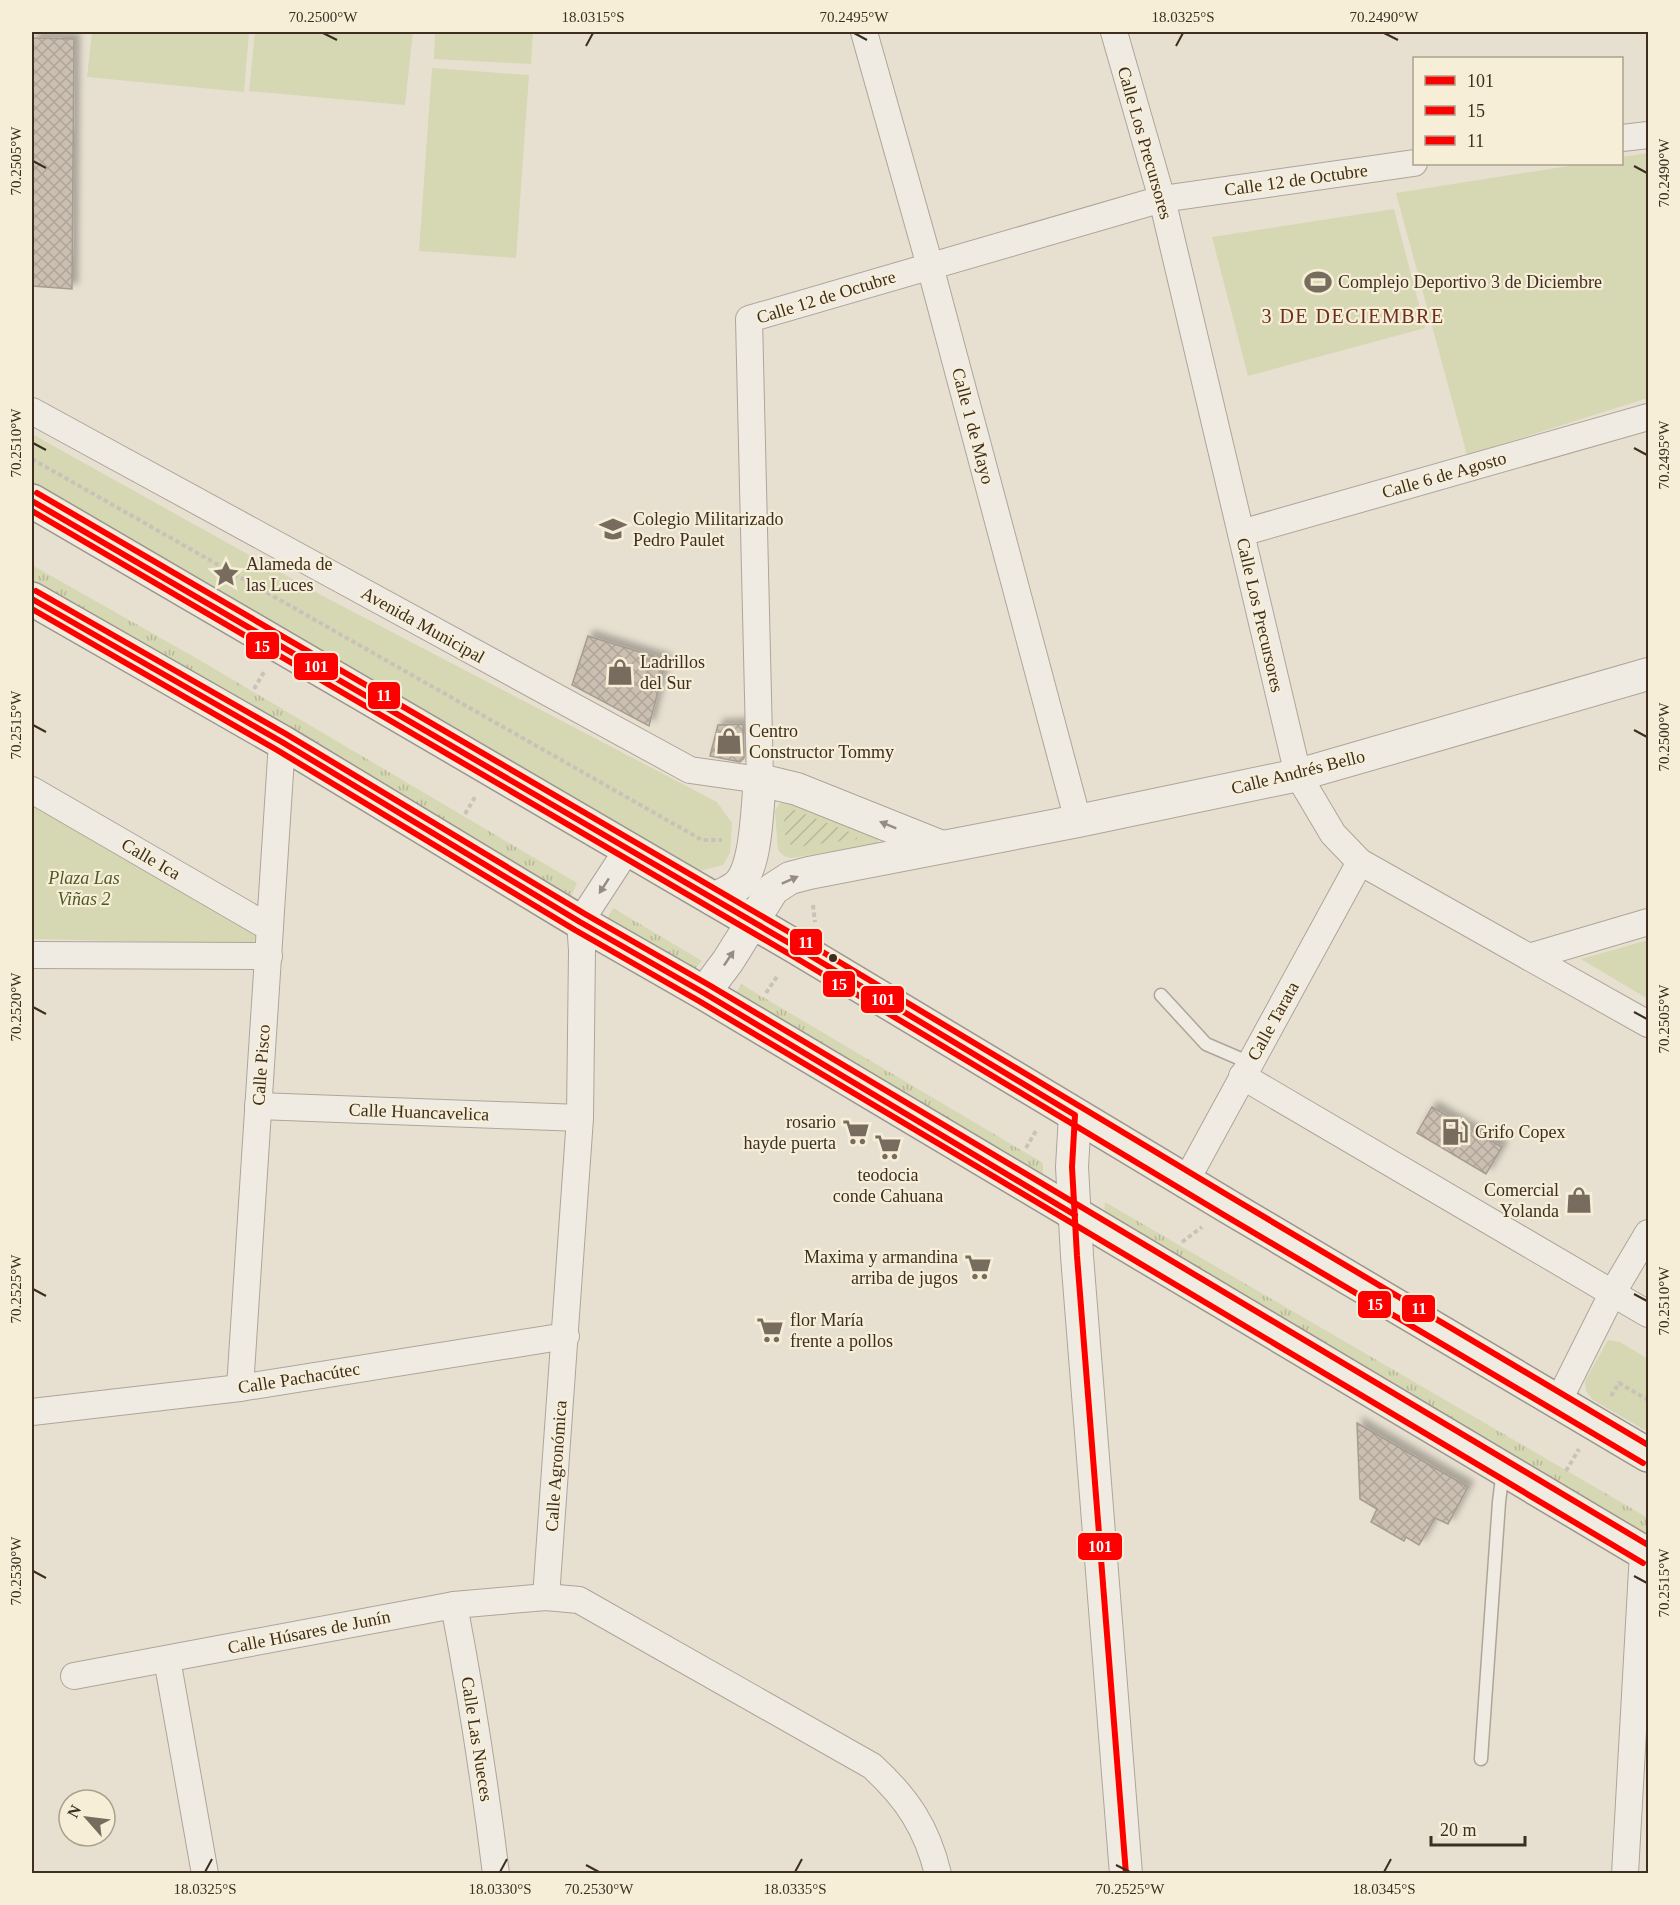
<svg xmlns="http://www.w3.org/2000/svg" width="1680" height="1905" viewBox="0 0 1680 1905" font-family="'Times New Roman',serif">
  <defs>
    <pattern id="grass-tufts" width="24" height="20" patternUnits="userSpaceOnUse" patternTransform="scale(1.5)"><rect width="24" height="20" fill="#d6d7b3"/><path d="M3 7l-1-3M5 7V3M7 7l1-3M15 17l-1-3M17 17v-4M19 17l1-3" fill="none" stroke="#b9b99a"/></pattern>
    <pattern id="garden-furrows" width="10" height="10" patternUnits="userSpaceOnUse" patternTransform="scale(1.5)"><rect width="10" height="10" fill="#d6d7b3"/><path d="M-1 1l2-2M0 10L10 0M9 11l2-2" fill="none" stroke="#b9b99a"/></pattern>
    <pattern id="building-cross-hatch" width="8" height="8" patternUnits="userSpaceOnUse" patternTransform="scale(1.5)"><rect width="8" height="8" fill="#cbbfb2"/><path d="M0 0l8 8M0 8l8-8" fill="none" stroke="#afa499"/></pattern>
    <filter id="shadow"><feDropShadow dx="5.5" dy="-5.5" stdDeviation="3" flood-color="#0004"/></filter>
  </defs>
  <rect width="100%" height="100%" fill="#e7e0d1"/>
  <g fill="url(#grass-tufts)">
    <path d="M32 565 196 658 577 883 570 899 216 686 32 580Z"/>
    <path d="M613 908 702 961 693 971 607 919Z"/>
    <path d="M741 984 1043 1163V1181L735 995Z"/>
    <path d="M1105 1202 1648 1518V1538L1104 1213Z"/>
  </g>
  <g fill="#d6d7b3">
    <path d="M92 32H249L244 92 87 77Z"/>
    <path d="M255 32H413L405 105 249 91Z"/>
    <path d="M435 32H533L531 64 434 59Z"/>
    <path d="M432 68 529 75 516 258 419 251Z"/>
    <path d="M1648 153V398L1467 455 1396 193 1581 164H1622V157Z"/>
    <path d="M1394 209 1425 328 1248 376 1212 237Z"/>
    <path d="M32 434 321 595 717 802 732 823 730 853 723 865 700 871 32 485Z"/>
    <path d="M32 799 259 930 253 944 32 939Z"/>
    <path d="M792 802 879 838 878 844 791 858 784 856 778 850 775 811 780 803Z"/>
    <path d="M1648 940V999L1581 959Z"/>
    <path d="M1608 1340 1620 1342 1648 1359V1432L1593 1400 1586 1391 1585 1381Z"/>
  </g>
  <path fill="url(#garden-furrows)" d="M787 809 795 810 857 835V839L796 847C781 842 785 826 784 812Z"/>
  <g fill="url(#building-cross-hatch)" stroke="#a89c90" stroke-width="1.5" filter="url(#shadow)">
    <path d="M32 38 74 39 72 289 32 286Z"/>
    <path d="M588 636 666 660 649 726 572 685Z"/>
    <path d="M743 724 744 758 740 762 710 756 718 725Z"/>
    <path d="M1432 1107 1502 1147 1486 1174 1417 1133Z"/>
    <path d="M1357 1423 1468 1487 1448 1524 1435 1518 1419 1545 1406 1537 1404 1541 1371 1522 1377 1509 1360 1499Z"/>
  </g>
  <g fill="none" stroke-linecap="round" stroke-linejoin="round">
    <defs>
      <g id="service">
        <path d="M1161 995 1206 1044 1250 1063"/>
        <path d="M1481 1759 1499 1502 1503 1470"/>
      </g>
      <g id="minor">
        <path d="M864 32 930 266 1078 821"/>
        <path d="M1114 32 1162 199 1298 775 1333 834 1360 862 1648 1024"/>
        <path d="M1622 138 1648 135"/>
        <path d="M32 411 690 770 760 780 749 319 1162 199 1414 163"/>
        <path d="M1241 533 1648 417"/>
        <path d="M32 790 270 928"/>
        <path d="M32 955 269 956"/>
        <path d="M1529 957 1648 922"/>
        <path d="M1242 1076 1648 1314"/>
        <path d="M258 1106 580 1118"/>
        <path d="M1186 1181 1360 862"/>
        <path d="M240 1388 282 742"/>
        <path d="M1558 1402 1613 1292 1648 1233"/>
        <path d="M32 1412 240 1388 566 1336"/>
        <path d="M546 1597 580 1118 582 950 580 922 627 850"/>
        <path d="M454 1605C471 1694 485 1784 496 1874"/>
        <path d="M167 1659 205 1874"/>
        <path d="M74 1676 454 1605 546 1597 579 1600 872 1766C907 1798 927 1828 938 1874"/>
        <path d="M1625 1874 1643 1552"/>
      </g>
      <g id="tertiary">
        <path d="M713 899C721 895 732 891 738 885 757 867 757 806 760 780L797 789 942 847"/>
        <path d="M704 993 728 961 773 889 790 878 809 873 1078 821 1298 775 1648 674"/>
        <path d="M1075 1115 1072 1167 1077 1256 1126 1874"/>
      </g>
      <g id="secondary">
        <path d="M32 501 796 947 1229 1207 1648 1455"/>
        <path d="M32 599 282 742 580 922 704 993 1648 1555"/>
      </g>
    </defs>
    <use href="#service" stroke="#ada599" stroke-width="15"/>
    <use href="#minor" stroke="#ada599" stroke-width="28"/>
    <use href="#tertiary" stroke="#ada599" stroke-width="34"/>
    <use href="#secondary" stroke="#9c958a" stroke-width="36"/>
    <g stroke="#c8c2b9" stroke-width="4" stroke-dasharray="4.5 3" stroke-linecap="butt">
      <path d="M32 459 702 840H722"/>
      <path d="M254 689 264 672"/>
      <path d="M465 814 475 797"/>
      <path d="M813 905 815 922"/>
      <path d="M766 993 778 975"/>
      <path d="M1026 1148 1037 1129"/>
      <path d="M1182 1242 1202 1227"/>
      <path d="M1611 1396 1619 1383 1648 1400"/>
      <path d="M1566 1471 1579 1449"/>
    </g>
    <use href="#service" stroke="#efebe3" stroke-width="12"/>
    <use href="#minor" stroke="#efebe3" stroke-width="26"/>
    <use href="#tertiary" stroke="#efebe3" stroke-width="32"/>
    <use href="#secondary" stroke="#efebe3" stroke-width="33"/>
    <defs>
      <g id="bus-1">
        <path d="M32 501 796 947 1075 1115 1072 1167 1077 1256 1126 1874"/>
        <path d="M32 599 282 742 580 922 704 993 1075 1215"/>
      </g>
      <g id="bus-2">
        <path d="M32 511 791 955 1224 1215 1643 1463"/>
        <path d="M32 609 277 750 575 930 699 1001 1643 1563"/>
      </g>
      <g id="bus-3">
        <path d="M37 493 801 939 1234 1199 1648 1445"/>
        <path d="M36 591 286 734 585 914 709 985 1648 1545"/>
      </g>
    </defs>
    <use href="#bus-1" stroke="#f7eed8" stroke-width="10"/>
    <use href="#bus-2" stroke="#f7eed8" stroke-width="10"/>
    <use href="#bus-3" stroke="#f7eed8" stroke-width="10"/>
    <use href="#bus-1" stroke="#f00" stroke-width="6"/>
    <use href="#bus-2" stroke="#f00" stroke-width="6"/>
    <use href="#bus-3" stroke="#f00" stroke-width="6"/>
  </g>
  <defs><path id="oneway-solid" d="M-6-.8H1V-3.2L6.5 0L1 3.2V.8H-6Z" transform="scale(1.5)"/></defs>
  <g fill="#968c82">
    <use href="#oneway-solid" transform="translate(888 825) rotate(-158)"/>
    <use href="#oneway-solid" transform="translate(790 880) rotate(-24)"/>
    <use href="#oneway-solid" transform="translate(604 886) rotate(123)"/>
    <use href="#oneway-solid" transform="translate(729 958) rotate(-56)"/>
  </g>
  <path fill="none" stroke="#3d2e20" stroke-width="2" d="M323 33 337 40M854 33 867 40M1384 33 1398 40M586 46 593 33M1176 46 1183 33M33 161 46 168M1634 166 1647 173M33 443 46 450M1634 448 1647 455M33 725 46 732M1634 730 1647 737M33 1007 46 1014M1634 1012 1647 1019M33 1289 46 1296M1634 1294 1647 1301M33 1571 46 1578M1634 1576 1647 1583M586 1865 599 1872M1116 1865 1130 1872M205 1872 212 1859M500 1872 507 1859M795 1872 802 1859M1384 1872 1391 1859"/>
  <defs>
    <symbol id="stadium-bare" viewBox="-9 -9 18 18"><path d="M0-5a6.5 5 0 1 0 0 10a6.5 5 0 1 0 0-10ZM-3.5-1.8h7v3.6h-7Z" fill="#786c5e" stroke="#f7eed8" stroke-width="2.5" paint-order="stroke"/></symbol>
    <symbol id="university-bare" viewBox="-9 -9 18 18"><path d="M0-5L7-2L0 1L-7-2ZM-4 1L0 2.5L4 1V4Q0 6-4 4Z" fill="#786c5e" stroke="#f7eed8" stroke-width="2.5" paint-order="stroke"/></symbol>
    <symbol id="sight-bare" viewBox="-9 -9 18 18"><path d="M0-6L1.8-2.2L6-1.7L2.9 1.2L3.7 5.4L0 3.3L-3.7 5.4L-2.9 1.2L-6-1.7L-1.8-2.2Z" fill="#786c5e" stroke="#f7eed8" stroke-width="2.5" paint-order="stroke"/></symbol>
    <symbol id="shop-bare" viewBox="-9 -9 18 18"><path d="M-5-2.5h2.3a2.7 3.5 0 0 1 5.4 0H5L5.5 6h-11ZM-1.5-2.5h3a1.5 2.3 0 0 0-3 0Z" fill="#786c5e" stroke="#f7eed8" stroke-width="2.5" paint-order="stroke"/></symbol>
    <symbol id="supermarket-bare" viewBox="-9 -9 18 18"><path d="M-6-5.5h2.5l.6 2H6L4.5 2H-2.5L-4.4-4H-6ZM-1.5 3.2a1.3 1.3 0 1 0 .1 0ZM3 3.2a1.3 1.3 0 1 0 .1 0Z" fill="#786c5e" stroke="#f7eed8" stroke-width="2.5" paint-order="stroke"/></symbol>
    <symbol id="fuel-bare" viewBox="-9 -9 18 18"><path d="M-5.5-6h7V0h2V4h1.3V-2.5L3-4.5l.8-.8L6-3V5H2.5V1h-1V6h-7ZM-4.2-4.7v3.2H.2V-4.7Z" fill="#786c5e" stroke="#f7eed8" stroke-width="2.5" paint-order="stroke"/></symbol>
  </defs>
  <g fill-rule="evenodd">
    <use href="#stadium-bare" x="1299" y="263" width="38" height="38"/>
    <use href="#university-bare" x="594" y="510" width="38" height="38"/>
    <use href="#sight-bare" x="207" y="555" width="38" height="38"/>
    <use href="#shop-bare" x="601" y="653" width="38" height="38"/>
    <use href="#shop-bare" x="710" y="722" width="38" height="38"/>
    <use href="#supermarket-bare" x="837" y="1113" width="38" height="38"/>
    <use href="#fuel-bare" x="1436" y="1113" width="38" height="38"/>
    <use href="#supermarket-bare" x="869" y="1128" width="38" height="38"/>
    <use href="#shop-bare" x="1560" y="1181" width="38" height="38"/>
    <use href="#supermarket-bare" x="959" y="1248" width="38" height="38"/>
    <use href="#supermarket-bare" x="751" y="1311" width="38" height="38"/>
  </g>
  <circle fill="#3d2e20" stroke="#f7eed8" stroke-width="2" cx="833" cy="958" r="5"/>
  <g text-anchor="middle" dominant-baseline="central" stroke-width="4.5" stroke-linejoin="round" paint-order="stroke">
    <g font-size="18" fill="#3d2e20" stroke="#f7eed8">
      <text transform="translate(1145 143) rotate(74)">Calle Los Precursores</text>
      <text transform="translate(1296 180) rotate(-8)">Calle 12 de Octubre</text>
      <text transform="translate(826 297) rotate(-17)">Calle 12 de Octubre</text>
      <text transform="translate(973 426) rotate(75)">Calle 1 de Mayo</text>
      <text transform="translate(1444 475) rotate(-16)">Calle 6 de Agosto</text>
      <text transform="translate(1260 615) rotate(77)">Calle Los Precursores</text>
      <text transform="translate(423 625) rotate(29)">Avenida Municipal</text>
      <text transform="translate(1298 772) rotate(-14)">Calle Andrés Bello</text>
      <text transform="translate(151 859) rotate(30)">Calle Ica</text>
      <text transform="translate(1273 1021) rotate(-61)">Calle Tarata</text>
      <text transform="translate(261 1065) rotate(-86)">Calle Pisco</text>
      <text transform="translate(419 1112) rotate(2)">Calle Huancavelica</text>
      <text transform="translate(299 1378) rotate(-9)">Calle Pachacútec</text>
      <text transform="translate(556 1466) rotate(-86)">Calle Agronómica</text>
      <text transform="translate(309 1632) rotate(-11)">Calle Húsares de Junín</text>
      <text transform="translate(477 1739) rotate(81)">Calle Las Nueces</text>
    </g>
    <g font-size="18" fill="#3d2e20" stroke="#f7eed8" text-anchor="start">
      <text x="1338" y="282">Complejo Deportivo 3 de Diciembre</text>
      <text x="633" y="519">Colegio Militarizado<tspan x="633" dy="21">Pedro Paulet</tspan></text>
      <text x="246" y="564">Alameda de<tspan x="246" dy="21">las Luces</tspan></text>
      <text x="640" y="662">Ladrillos<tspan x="640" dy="21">del Sur</tspan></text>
      <text x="749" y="731">Centro<tspan x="749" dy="21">Constructor Tommy</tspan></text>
      <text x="836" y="1122" text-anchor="end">rosario<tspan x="836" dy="21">hayde puerta</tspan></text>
      <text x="1475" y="1132">Grifo Copex</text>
      <text x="888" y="1175" text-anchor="middle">teodocia<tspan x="888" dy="21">conde Cahuana</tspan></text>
      <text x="1559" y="1190" text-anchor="end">Comercial<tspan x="1559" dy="21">Yolanda</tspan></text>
      <text x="958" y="1257" text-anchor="end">Maxima y armandina<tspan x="958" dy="21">arriba de jugos</tspan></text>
      <text x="790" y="1320">flor María<tspan x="790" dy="21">frente a pollos</tspan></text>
    </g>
    <g font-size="18" font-style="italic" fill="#4d5a26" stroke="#f7eed8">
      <text x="84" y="878">Plaza Las<tspan x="84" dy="21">Viñas 2</tspan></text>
    </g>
    <g font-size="20" letter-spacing="1.5" fill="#6b2e1e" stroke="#f7eed8">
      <text x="1353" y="316">3 DE DECIEMBRE</text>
    </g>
  </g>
  <g stroke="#f7eed8" stroke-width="2">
    <rect x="245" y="631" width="35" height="29" rx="6" fill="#f00"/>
    <rect x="293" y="652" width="46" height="29" rx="6" fill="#f00"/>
    <rect x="367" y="681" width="34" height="29" rx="6" fill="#f00"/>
    <rect x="789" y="928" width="34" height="28" rx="6" fill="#f00"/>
    <rect x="822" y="970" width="34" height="28" rx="6" fill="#f00"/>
    <rect x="860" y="985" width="45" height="29" rx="6" fill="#f00"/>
    <rect x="1357" y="1290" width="35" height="29" rx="6" fill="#f00"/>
    <rect x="1401" y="1294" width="35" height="29" rx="6" fill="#f00"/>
    <rect x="1077" y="1532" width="46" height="29" rx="6" fill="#f00"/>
  </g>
  <g font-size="16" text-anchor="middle" font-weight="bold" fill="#fff">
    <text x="262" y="652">15</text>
    <text x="316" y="672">101</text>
    <text x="384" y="701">11</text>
    <text x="806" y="948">11</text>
    <text x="839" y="990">15</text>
    <text x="883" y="1005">101</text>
    <text x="1375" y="1310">15</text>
    <text x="1419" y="1314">11</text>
    <text x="1100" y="1552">101</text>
  </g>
  <rect width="1680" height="1905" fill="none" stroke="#f7eed8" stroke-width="66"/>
  <rect x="1413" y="57" width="210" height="108" fill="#f7eed8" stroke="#ada18e" stroke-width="1.5"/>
  <rect x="1425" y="76" width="30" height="9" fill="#ff0000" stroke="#ada18e" stroke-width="1.5"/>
  <text x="1467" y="87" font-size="18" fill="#3d2e20">101</text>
  <rect x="1425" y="106" width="30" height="9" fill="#ff0000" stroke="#ada18e" stroke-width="1.5"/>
  <text x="1467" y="117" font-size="18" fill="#3d2e20">15</text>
  <rect x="1425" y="136" width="30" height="9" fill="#ff0000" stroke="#ada18e" stroke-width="1.5"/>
  <text x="1467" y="147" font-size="18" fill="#3d2e20">11</text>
  <g transform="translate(87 1818) rotate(298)"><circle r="28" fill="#f7eed8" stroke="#ada18e" stroke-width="1.5"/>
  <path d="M0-4.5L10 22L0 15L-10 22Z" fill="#786c5e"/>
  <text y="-9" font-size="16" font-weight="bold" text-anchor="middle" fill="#3d2e20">N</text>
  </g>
  <path d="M1431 1836v9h94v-9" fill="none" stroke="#3d2e20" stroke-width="3"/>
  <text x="1440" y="1836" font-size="18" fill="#3d2e20" stroke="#f7eed8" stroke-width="4.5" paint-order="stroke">20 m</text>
  <rect x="33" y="33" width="1614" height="1839" fill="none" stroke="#3d2e20" stroke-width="2"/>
  <g font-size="15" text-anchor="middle" fill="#3d2e20">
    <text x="323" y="22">70.2500°W</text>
    <text x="593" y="22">18.0315°S</text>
    <text x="854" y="22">70.2495°W</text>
    <text x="1183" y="22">18.0325°S</text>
    <text x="1384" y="22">70.2490°W</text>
    <text transform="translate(16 161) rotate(-90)" y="5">70.2505°W</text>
    <text transform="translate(1664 173) rotate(-90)" y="5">70.2490°W</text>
    <text transform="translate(16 443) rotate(-90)" y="5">70.2510°W</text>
    <text transform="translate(1664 455) rotate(-90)" y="5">70.2495°W</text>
    <text transform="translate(16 725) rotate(-90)" y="5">70.2515°W</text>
    <text transform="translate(1664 737) rotate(-90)" y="5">70.2500°W</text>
    <text transform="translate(16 1007) rotate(-90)" y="5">70.2520°W</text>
    <text transform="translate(1664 1019) rotate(-90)" y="5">70.2505°W</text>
    <text transform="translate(16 1289) rotate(-90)" y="5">70.2525°W</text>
    <text transform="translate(1664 1301) rotate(-90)" y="5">70.2510°W</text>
    <text transform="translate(16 1571) rotate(-90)" y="5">70.2530°W</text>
    <text transform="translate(1664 1583) rotate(-90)" y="5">70.2515°W</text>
    <text x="205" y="1894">18.0325°S</text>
    <text x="500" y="1894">18.0330°S</text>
    <text x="599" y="1894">70.2530°W</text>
    <text x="795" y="1894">18.0335°S</text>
    <text x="1130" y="1894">70.2525°W</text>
    <text x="1384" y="1894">18.0345°S</text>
  </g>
</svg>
